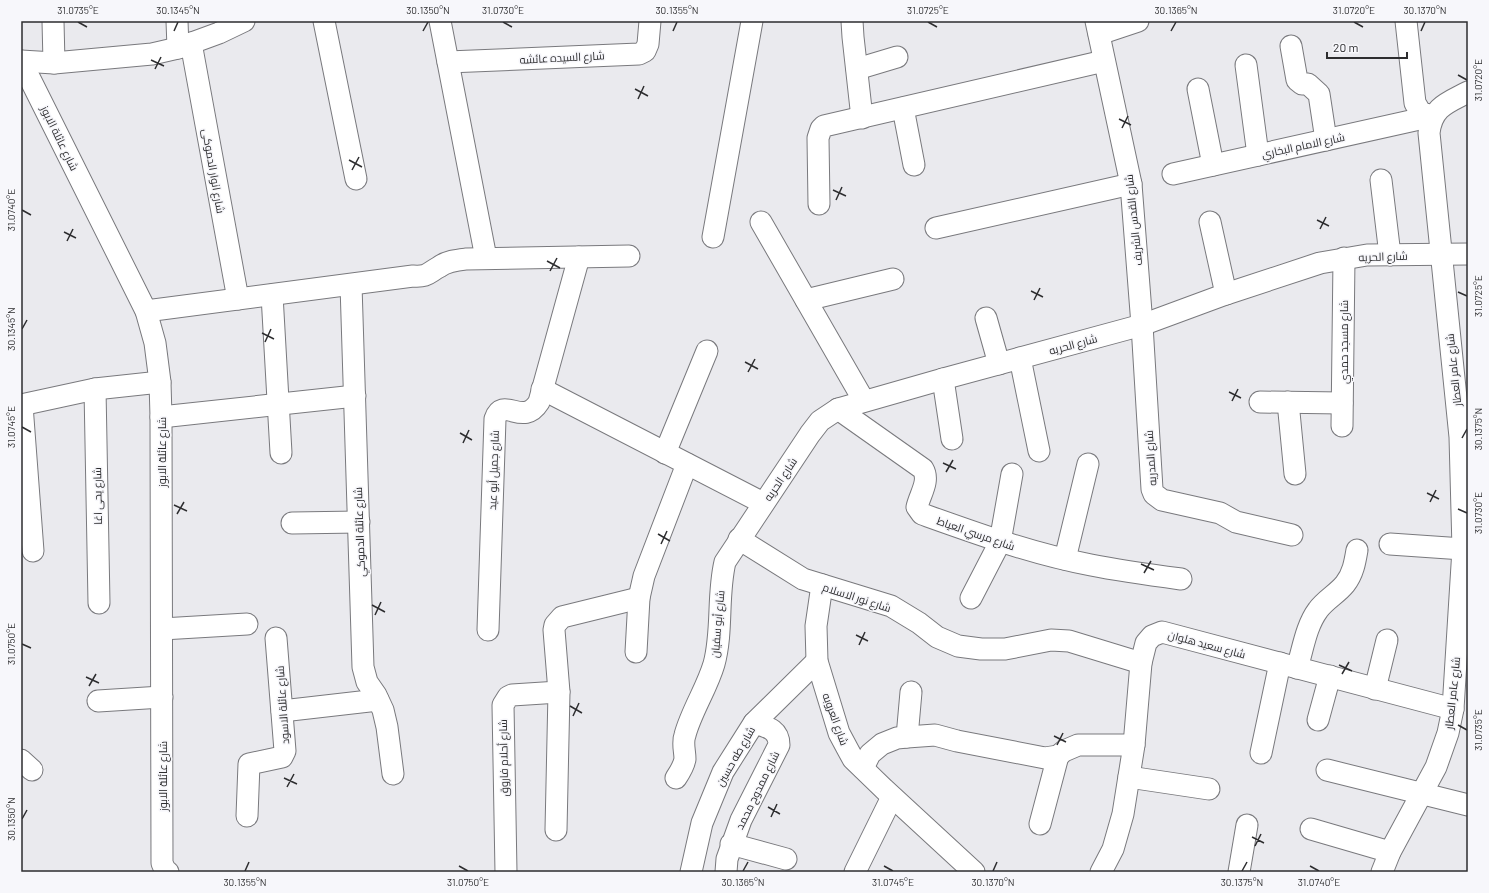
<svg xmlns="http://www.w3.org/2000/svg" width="1489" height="893" viewBox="0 0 1489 893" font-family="Barlow,Cairo,sans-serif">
  <rect width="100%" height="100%" fill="#eaeaee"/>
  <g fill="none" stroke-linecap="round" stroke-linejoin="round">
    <defs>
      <g id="minor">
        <path d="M53 21 54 63"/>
        <path d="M177 21 178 48"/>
        <path d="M324 21 356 179"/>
        <path d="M440 21 486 258"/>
        <path d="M852 21 853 37 862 118"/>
        <path d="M1096 21 1131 184 1142 325 1152 489 1154 494 1162 500 1220 513 1236 522 1292 535"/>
        <path d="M1406 21 1415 103 1421 113 1433 116"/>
        <path d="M1099 34 1138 21"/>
        <path d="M191 43 238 299"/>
        <path d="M1291 46 1297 80 1302 84H1308L1319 94 1326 140"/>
        <path d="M21 61 146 311 155 343 160 382 161 417 162 863 165 870 168 872"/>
        <path d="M21 61 54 63 152 54 178 48 219 33 244 21"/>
        <path d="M448 62 639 54 645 51 648 44 650 21"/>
        <path d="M1246 65 1258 155"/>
        <path d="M857 69 897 57"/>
        <path d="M1198 89 1213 165"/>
        <path d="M903 108 914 165"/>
        <path d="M1173 174 1433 116"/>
        <path d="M1381 180 1390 255"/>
        <path d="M819 204 818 138 821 129 824 126 1104 61"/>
        <path d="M761 222 864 401"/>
        <path d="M1210 222 1226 294"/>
        <path d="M936 228 1131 184"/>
        <path d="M713 237 752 21"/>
        <path d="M351 285 363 667 367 682 376 695 383 710 387 727 393 774"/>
        <path d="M272 295 281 453"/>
        <path d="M806 300 893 279"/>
        <path d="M146 311 413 276C428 277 428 273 439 267 447 261 457 260 466 259L629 256"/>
        <path d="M986 318 999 364"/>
        <path d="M1020 358 1039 451"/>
        <path d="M943 379 952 439"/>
        <path d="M95 389 99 603"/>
        <path d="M542 389 763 503"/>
        <path d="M1260 402 1342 403"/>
        <path d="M1288 402 1295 474"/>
        <path d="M21 405 95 389 160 382"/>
        <path d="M22 405 33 551"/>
        <path d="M838 409 923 469C930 481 920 494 917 507L922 514C978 534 1033 554 1091 565 1121 571 1151 575 1181 579"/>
        <path d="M161 417 355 396"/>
        <path d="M1342 426 1344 258"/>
        <path d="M665 453 707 351"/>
        <path d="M292 523 359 522"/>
        <path d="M739 539 803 579 891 606 919 623 937 637 958 646 981 649H1005L1051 640 1069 641 1141 663"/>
        <path d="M1390 544 1463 549"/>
        <path d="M1065 559 1088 464"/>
        <path d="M822 585 816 626 817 661 839 733 847 748 853 759 884 789 974 872"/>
        <path d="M971 598 1000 542 1012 474"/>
        <path d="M162 629 247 624"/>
        <path d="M488 630 495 419C503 395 523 428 539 402L579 257"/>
        <path d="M636 652 639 598 644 576 687 464"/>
        <path d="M1297 668C1303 649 1306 626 1318 610 1325 600 1337 594 1345 584 1353 574 1355 562 1357 550"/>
        <path d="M1375 689 1387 640"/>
        <path d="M98 701 162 697"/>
        <path d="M282 711 378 700"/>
        <path d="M1318 720 1330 676"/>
        <path d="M907 737 911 692"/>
        <path d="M1261 753 1280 663"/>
        <path d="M21 760 32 770"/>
        <path d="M863 768 870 754 882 744 897 738 907 737 935 735 957 741 1045 758 1058 756 1064 751 1078 745H1134"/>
        <path d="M1327 770 1468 805"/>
        <path d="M1129 777 1209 789"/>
        <path d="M676 778C680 772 684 766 685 759 685 751 682 743 685 735 691 712 707 688 714 664 723 631 717 595 725 562L810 434 820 421 838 409 943 379 1142 325 1226 294 1320 263 1367 255 1468 254"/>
        <path d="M247 816 249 764 282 757 285 751 276 638"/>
        <path d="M1040 824 1058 756"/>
        <path d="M1311 829 1390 852"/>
        <path d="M556 830 559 692 554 630 555 625 562 617 639 598"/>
        <path d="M731 844 786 859"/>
        <path d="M506 872 503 705 508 697 512 695 559 692"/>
        <path d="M691 872 702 823 723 772 754 723 817 661"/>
        <path d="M726 872 727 859 741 820 779 745C779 729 767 727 754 723"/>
        <path d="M855 872 892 797"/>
        <path d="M1101 872 1113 849 1123 814 1134 745 1141 663 1146 643 1152 636 1162 632 1453 709"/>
        <path d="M1239 872 1247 825"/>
        <path d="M1382 872 1390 852 1436 767 1448 733 1453 709 1463 549 1460 437 1429 133C1432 107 1447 103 1468 92"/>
      </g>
    </defs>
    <use href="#minor" stroke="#79797d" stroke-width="23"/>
    <use href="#minor" stroke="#fff" stroke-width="21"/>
  </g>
  <path fill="none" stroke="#2d2d2f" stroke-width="1.5" d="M78 22 87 27M503 22 512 27M928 22 937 27M1354 22 1363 27M174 31 178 22M423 31 428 22M673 31 677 22M1171 31 1176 22M1421 31 1425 22M151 60 164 66M155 69 161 57M1458 75 1467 80M635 89 648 96M638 99 644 86M1119 119 1131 125M1122 128 1128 116M349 160 362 167M352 170 359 157M833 190 846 196M836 200 842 187M22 210 31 215M1317 220 1329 226M1320 229 1326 217M64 232 76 238M67 241 73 229M547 261 560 268M550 271 557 258M1031 291 1043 297M1458 292 1467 296M1034 300 1040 288M22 329 27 320M262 333 274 339M265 342 271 329M745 362 758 369M748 372 755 359M1229 392 1241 398M1232 401 1238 389M22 427 31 432M460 433 472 440M1462 438 1467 429M463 443 469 430M943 463 956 469M946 472 953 460M1427 493 1439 499M1430 502 1436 490M174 505 187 511M1458 509 1467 513M177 514 184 502M658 534 670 541M661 544 667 531M1141 564 1154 570M1144 573 1151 561M372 605 385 612M375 615 381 602M856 635 868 641M22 644 31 648M859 645 865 632M1339 665 1352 671M1342 674 1349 662M86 677 99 683M89 686 96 674M570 706 582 713M573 716 579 703M1458 725 1467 730M1054 736 1066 742M1057 745 1063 733M284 778 297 784M287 787 294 774M768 807 780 814M771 817 777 804M22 819 27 810M1252 837 1264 843M1255 846 1261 834M459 866 468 871M884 866 893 871M1310 866 1319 871M245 871 249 862M743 871 748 862M993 871 997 862M1242 871 1247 862"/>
  <g text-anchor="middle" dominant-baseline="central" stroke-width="3" stroke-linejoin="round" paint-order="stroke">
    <g font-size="11" fill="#2d2d2f" stroke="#f7f7fb">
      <text transform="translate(562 57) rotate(-3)">شارع السيده عائشه</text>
      <text transform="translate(60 138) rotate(64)">شارع عائلة الابوز</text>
      <text transform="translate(1303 145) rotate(-12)">شارع الامام البخاري</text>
      <text transform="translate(214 171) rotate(80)">شارع انوار الدموكى</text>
      <text transform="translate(1133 220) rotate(-96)">شارع القدس الشريف</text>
      <text transform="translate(1383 256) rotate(-2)">شارع الحريه</text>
      <text transform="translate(1343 342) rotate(-90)">شارع مسجد حمدي</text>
      <text transform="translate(1073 344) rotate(-15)">شارع الحريه</text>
      <text transform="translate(1453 370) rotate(-96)">شارع عامر العطار</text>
      <text transform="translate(161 452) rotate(-90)">شارع عائلة الابوز</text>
      <text transform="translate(1150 458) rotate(-94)">شارع المدريه</text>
      <text transform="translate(493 470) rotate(-88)">شارع جميل أبو عيد</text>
      <text transform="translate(780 479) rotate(-56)">شارع الحريه</text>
      <text transform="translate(97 496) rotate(-91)">شارع يحى اغا</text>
      <text transform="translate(359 532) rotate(-92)">شارع عائلة الدموكي</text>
      <text transform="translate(976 533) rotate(19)">شارع مرسي العياط</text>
      <text transform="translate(857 597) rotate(18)">شارع نور الاسلام</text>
      <text transform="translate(717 624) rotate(-85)">شارع أبو سفيان</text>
      <text transform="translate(1207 644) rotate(15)">شارع سعيد هلوان</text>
      <text transform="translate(1452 693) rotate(-84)">شارع عامر العطار</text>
      <text transform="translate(282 705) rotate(-94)">شارع عائلة الاسود</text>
      <text transform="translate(836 719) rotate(70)">شارع العروبه</text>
      <text transform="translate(735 756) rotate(-60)">شارع طه حسين</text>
      <text transform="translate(503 758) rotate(-91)">شارع أحلام فاروق</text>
      <text transform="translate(162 776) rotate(-90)">شارع عائلة الابوز</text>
      <text transform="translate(757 790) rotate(-64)">شارع ممدوح محمد</text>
    </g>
  </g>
  <rect width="1489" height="893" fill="none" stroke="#f7f7fb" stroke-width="44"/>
  <path d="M1327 52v6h80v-6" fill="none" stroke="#2d2d2f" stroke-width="2"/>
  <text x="1333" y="52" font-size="12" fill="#2d2d2f" stroke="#f7f7fb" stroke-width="3" paint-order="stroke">20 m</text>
  <rect x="22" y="22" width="1445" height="849" fill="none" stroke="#2d2d2f" stroke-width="1.5"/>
  <g font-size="10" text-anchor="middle" fill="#2d2d2f">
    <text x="78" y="14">31.0735°E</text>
    <text x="178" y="14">30.1345°N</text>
    <text x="428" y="14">30.1350°N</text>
    <text x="503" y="14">31.0730°E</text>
    <text x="677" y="14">30.1355°N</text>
    <text x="928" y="14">31.0725°E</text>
    <text x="1176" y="14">30.1365°N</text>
    <text x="1354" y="14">31.0720°E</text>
    <text x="1425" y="14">30.1370°N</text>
    <text transform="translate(1478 80) rotate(-90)" y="4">31.0720°E</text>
    <text transform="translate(11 210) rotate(-90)" y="4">31.0740°E</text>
    <text transform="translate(1478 296) rotate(-90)" y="4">31.0725°E</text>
    <text transform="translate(11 329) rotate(-90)" y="4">30.1345°N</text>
    <text transform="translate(11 427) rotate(-90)" y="4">31.0745°E</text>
    <text transform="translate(1478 429) rotate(-90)" y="4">30.1375°N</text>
    <text transform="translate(1478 513) rotate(-90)" y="4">31.0730°E</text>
    <text transform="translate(11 644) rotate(-90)" y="4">31.0750°E</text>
    <text transform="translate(1478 730) rotate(-90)" y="4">31.0735°E</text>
    <text transform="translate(11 819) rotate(-90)" y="4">30.1350°N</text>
    <text x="245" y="886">30.1355°N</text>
    <text x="468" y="886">31.0750°E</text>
    <text x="743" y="886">30.1365°N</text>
    <text x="893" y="886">31.0745°E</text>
    <text x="993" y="886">30.1370°N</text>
    <text x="1242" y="886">30.1375°N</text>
    <text x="1319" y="886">31.0740°E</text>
  </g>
</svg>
